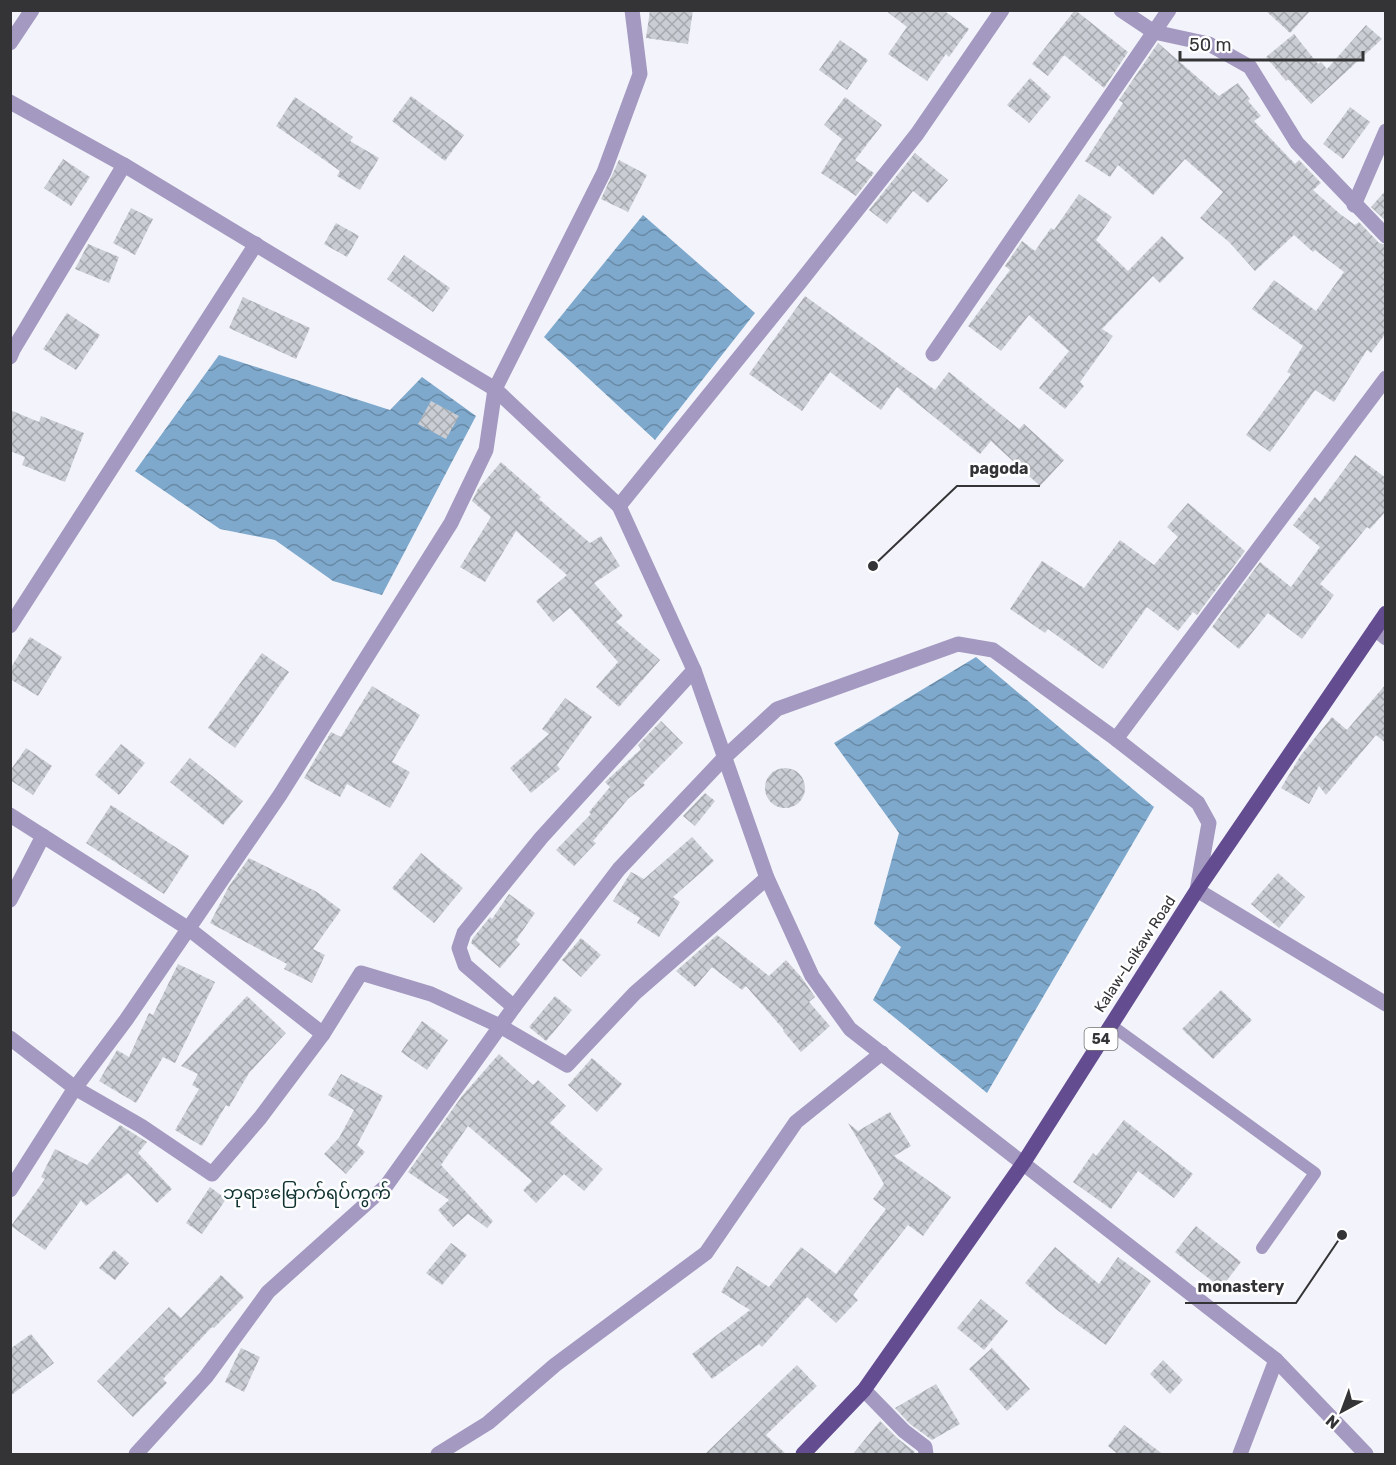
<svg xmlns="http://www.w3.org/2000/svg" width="1396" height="1465" viewBox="0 0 1396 1465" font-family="Rubik,'Noto Sans Myanmar',sans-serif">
  <defs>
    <pattern id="water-waves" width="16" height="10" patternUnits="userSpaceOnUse" patternTransform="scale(1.5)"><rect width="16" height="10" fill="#7ea9cc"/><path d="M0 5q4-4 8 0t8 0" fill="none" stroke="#688aa6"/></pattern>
    <pattern id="building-cross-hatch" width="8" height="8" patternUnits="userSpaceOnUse" patternTransform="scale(1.5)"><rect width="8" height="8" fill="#caced4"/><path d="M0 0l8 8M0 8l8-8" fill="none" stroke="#a5a8ad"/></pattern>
  </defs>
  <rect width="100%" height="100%" fill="#f3f4fb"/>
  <g fill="url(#water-waves)">
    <path d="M643 215 755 313 655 440 544 337Z"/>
    <path d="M219 355 390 410 422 377 476 416 382 595 333 581 275 540 220 529 135 471Z"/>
    <path d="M976 657 1154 807 987 1093 873 1000 901 947 874 924 899 833 834 743Z"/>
  </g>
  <g fill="url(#building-cross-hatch)">
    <path d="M650 10H693L688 44 646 38Z"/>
    <path d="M885 10H943L969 29 949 57 946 54 927 81 888 54 907 27Z"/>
    <path d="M1075 10 1128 52 1104 88 1064 55 1048 76 1032 64Z"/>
    <path d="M1265 10H1311L1290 33Z"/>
    <path d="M1366 25 1382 39 1311 104 1288 79 1286 81 1266 57 1294 34 1318 64 1321 62 1327 69Z"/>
    <path d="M840 40 868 60 847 90 819 70Z"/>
    <path d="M1158 43 1219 96 1238 83 1250 99 1248 101 1261 116 1254 121 1295 164 1299 160 1321 183 1313 190 1340 214 1355 225 1359 222 1379 243 1386 245V333L1371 353 1367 350 1334 402 1315 390 1270 452 1246 435 1291 374 1287 372 1303 346 1252 309 1274 280 1316 311 1344 272 1315 250 1313 252 1294 235 1255 271 1229 242 1200 218 1223 192 1185 159 1153 195 1118 165 1110 177 1085 161 1123 103 1119 100Z"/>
    <path d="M1030 78 1051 97 1029 123 1007 105Z"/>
    <path d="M411 96 464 135 445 161 392 121Z"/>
    <path d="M295 97 353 137 350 141 379 158 360 190 337 176 340 171 276 126Z"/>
    <path d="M845 97 882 125 855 160 874 173 856 196 821 173 842 139 824 125Z"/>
    <path d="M1350 107 1370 122 1343 159 1323 144Z"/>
    <path d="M915 153 948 180 928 203 913 191 887 224 869 210Z"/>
    <path d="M63 159 90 177 71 206 44 188Z"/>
    <path d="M619 160 647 175 628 212 601 199Z"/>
    <path d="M1386 190V221L1371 207Z"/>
    <path d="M1079 194 1112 217 1096 240 1128 271 1162 236 1184 258 1160 283 1153 276 1102 329 1113 336 1080 382 1084 386 1065 409 1039 388 1069 351 1029 315 1001 351 968 326 1010 270 1005 266 1022 241 1035 251 1051 228 1054 230Z"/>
    <path d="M131 208 153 219 135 255 113 243Z"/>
    <path d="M336 223 359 236 347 257 324 244Z"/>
    <path d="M88 244 119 257 109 283 75 269Z"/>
    <path d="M404 255 450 288 433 312 387 279Z"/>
    <path d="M805 296 935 390 949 372 1019 429 1024 424 1064 460 1040 486 991 441 980 454 897 387 881 410 830 372 802 411 749 374Z"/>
    <path d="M243 297 310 328 296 359 229 328Z"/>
    <path d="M67 313 100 335 76 370 43 349Z"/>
    <path d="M431 401 459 416 446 439 418 424Z"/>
    <path d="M10 410 39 422 41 416 84 433 65 482 22 465 25 457 10 451Z"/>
    <path d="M1355 455 1386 478V511L1370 529 1367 527 1320 584 1334 595 1302 639 1268 613 1239 649 1212 627 1260 562 1291 587 1320 547 1293 525 1315 497 1320 502Z"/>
    <path d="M501 462 541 497 539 499 590 543 601 536 620 566 594 583 623 616 616 622 660 660 619 707 596 687 618 662 570 608 553 622 536 601 567 575 516 531 485 582 460 567 491 517 472 501 478 489Z"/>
    <path d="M1188 503 1245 551 1197 615 1193 612 1178 631 1147 607 1103 669 1048 629 1045 633 1010 609 1042 561 1084 588 1120 540 1154 565 1178 537 1167 527Z"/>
    <path d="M30 637 62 657 38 696 10 679V669Z"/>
    <path d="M262 653 289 672 235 748 208 728Z"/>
    <path d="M1386 684V743L1376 735 1326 795 1319 786 1309 804 1281 788 1301 755 1332 717 1347 730Z"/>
    <path d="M372 686 420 715 392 762 410 772 390 808 347 784 340 797 304 778 331 732 341 737Z"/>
    <path d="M565 698 592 717 557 765 560 769 531 793 510 768 549 734 542 729Z"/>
    <path d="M661 721 683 743 643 783 645 785 628 799 593 841 596 843 574 866 556 850 591 814 589 812 610 787 605 782 641 749 638 745Z"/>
    <path d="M121 744 145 763 119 795 95 775Z"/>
    <path d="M26 748 52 766 33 795 10 780V771Z"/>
    <path d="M190 758 243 801 223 825 170 782Z"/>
    <circle cx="785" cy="788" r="20"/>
    <path d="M705 793 715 801 695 826 683 816Z"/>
    <path d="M111 805 189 856 164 894 86 843Z"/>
    <path d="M692 837 714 861 673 897 680 902 659 937 637 923 640 918 613 901 631 872 644 879Z"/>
    <path d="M421 853 463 888 434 923 392 888Z"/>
    <path d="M249 858 317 892 341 910 313 949 325 955 312 983 284 969 287 964 210 923 229 886Z"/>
    <path d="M1278 873 1305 897 1279 928 1251 904Z"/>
    <path d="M509 894 535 913 516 940 520 944 500 968 471 943 473 938 490 917 492 919Z"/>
    <path d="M717 935 769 976 786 960 802 978 815 997 809 1002 830 1026 801 1052 783 1031 784 1030 746 986 742 990 712 967 695 987 676 971Z"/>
    <path d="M581 938 601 955 581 977 562 960Z"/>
    <path d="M178 964 215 982 175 1063 163 1057 136 1103 99 1081 117 1050 129 1057 149 1013 153 1015Z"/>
    <path d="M1221 990 1252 1020 1213 1059 1182 1029Z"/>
    <path d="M247 996 286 1033 249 1073 229 1107 226 1105 202 1146 175 1130 199 1089 192 1085 198 1074 181 1066Z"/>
    <path d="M555 996 572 1010 546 1041 529 1027Z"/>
    <path d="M422 1021 448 1040 427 1070 401 1052Z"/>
    <path d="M499 1054 533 1085 538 1080 566 1106 550 1123 603 1169 584 1191 564 1174 536 1203 523 1190 532 1181 468 1126 441 1165 493 1221 487 1228 468 1214 453 1227 438 1210 449 1200 408 1172 462 1096Z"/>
    <path d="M592 1058 622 1084 597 1112 568 1085Z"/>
    <path d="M341 1074 383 1096 357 1145 365 1152 346 1174 324 1154 339 1138 354 1110 328 1095Z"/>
    <path d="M890 1112 911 1146 894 1156 951 1197 923 1236 908 1225 853 1295 858 1300 836 1323 807 1297 762 1347 759 1344 712 1379 692 1354 750 1310 721 1292 737 1266 769 1287 801 1247 836 1274 886 1209 873 1199 884 1184 848 1123 858 1131Z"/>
    <path d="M1124 1120 1193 1174 1174 1198 1138 1171 1111 1209 1073 1182 1093 1153 1096 1156Z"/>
    <path d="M120 1125 147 1142 138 1153 172 1189 157 1203 128 1173 86 1206 81 1200 45 1250 11 1226 45 1179 41 1177 55 1149 87 1165Z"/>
    <path d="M210 1187 226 1199 202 1234 186 1223Z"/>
    <path d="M1196 1226 1241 1262 1221 1288 1175 1252Z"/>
    <path d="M451 1243 467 1255 442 1285 426 1273Z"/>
    <path d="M1055 1247 1099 1284 1118 1257 1151 1281 1106 1345 1057 1310 1025 1283Z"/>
    <path d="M114 1250 129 1263 115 1280 99 1268Z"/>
    <path d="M221 1275 244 1297 214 1328 212 1327 163 1379 167 1383 133 1417 97 1381 169 1307 181 1318Z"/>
    <path d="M981 1299 1008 1321 984 1350 957 1328Z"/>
    <path d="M31 1334 54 1363 10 1396V1349Z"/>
    <path d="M241 1348 260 1357 244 1392 225 1382Z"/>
    <path d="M992 1348 1030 1389 1007 1411 969 1369Z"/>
    <path d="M1163 1360 1183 1380 1170 1394 1150 1374Z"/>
    <path d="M797 1365 817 1386 766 1435 787 1455H704Z"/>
    <path d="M936 1384 960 1424 932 1440 910 1424 895 1408Z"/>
    <path d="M880 1421 897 1438 915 1452 913 1455H852Z"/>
    <path d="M1124 1425 1164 1455H1119L1108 1446Z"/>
  </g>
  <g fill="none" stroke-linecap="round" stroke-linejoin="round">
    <path stroke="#a499c0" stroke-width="12" d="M1111 1025 1315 1173 1262 1248"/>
    <g stroke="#a499c0" stroke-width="15">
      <path d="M1121 10 1154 32 1209 44 1250 67 1297 143 1386 236"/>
      <path d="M10 43 32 10"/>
      <path d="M10 102 124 165 495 389 619 506 694 670 767 878 812 976 850 1029 1276 1360 1366 1454"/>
      <path d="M1354 205 1386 131"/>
      <path d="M933 354 1169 10"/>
      <path d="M10 357 13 350 124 165"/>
      <path d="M619 506 801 281 917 134 1002 10"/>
      <path d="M10 626 256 244"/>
      <path d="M1375 629 1386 638"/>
      <path d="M1116 739 1386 378"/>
      <path d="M10 815 189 929 323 1034"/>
      <path d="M10 900 43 836"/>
      <path d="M514 1007 465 965 459 948 464 933 541 838 694 670"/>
      <path d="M10 1038 75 1088 141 1126 212 1174 260 1118 323 1034 361 973 431 994 500 1026 567 1065 635 993 767 878"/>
      <path d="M10 1190 75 1088 126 1020 280 795 451 523 486 450 495 389 604 172 640 74 632 10"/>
      <path d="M864 1390 904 1431 925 1447 926 1454"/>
      <path d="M136 1454 206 1377 268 1292 386 1186 514 1007 619 869 726 756 777 709 958 644 993 650 1116 739 1198 803 1209 823 1197 890 1386 1004"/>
      <path d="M438 1454 488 1423 555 1365 706 1253 796 1122 882 1053"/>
      <path d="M1240 1454 1276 1360"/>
    </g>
    <path stroke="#634c90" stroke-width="15" d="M803 1454 864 1390 1024 1162 1197 890 1386 613"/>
  </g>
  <g text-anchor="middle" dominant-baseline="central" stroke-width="5" stroke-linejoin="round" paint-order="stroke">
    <rect fill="#fff" stroke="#717173" stroke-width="1.5" x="1084.5" y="1028" width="33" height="22" rx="4.5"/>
    <g font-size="14" font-weight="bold" fill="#343437">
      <text x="1101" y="1039">54</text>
    </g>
    <g font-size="15" fill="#343437" stroke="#fff">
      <text transform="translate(1135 954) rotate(-57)">Kalaw-Loikaw Road</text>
    </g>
    <g font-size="18" fill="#0f3230" stroke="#fff">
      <text x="307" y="1193">ဘုရားမြောက်ရပ်ကွက်</text>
    </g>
  </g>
  <path fill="none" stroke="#343437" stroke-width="2" d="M873 566L957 486H1040M1342 1235L1296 1303H1185"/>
  <g fill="#343437" stroke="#fff" stroke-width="2">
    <circle cx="873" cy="566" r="6"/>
    <circle cx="1342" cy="1235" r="6"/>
  </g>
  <g font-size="16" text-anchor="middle" font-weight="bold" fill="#343437" stroke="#fff" stroke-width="5" stroke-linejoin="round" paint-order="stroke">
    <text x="999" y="474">pagoda</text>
    <text x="1241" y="1292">monastery</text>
  </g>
  <rect width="1396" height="1465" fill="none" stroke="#343437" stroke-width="24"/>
  <g transform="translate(1342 1411) rotate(221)" stroke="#ffffff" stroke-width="4.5" paint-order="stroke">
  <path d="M0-4.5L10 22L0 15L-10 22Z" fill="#343437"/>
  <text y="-9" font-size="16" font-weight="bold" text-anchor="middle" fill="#343437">N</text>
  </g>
  <path d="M1180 51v9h183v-9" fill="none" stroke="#343437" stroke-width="3"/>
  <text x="1189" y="51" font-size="18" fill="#343437" stroke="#ffffff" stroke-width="4.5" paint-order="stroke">50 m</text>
</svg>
